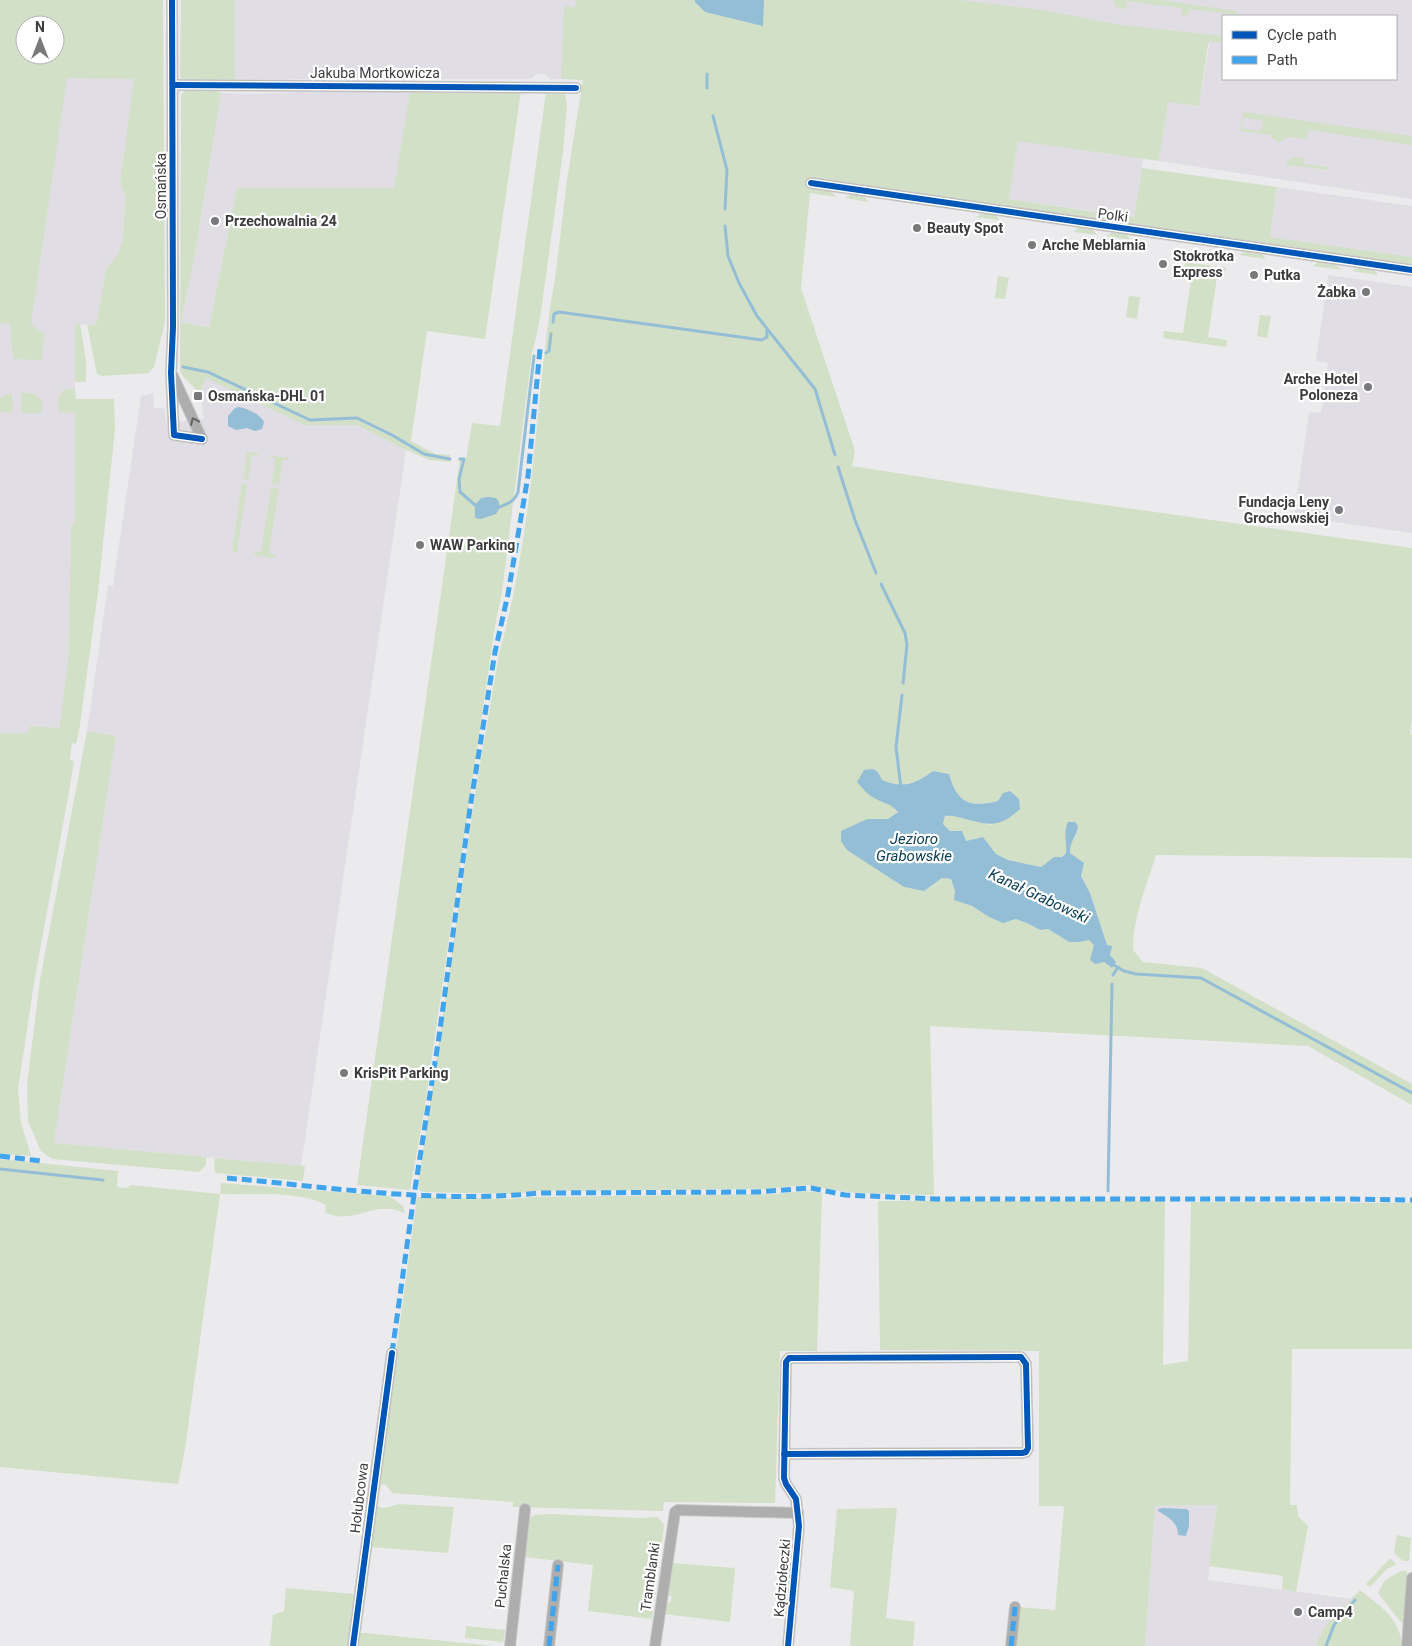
<svg xmlns="http://www.w3.org/2000/svg" width="1412" height="1646" viewBox="0 0 1412 1646" font-family="Roboto,sans-serif">
  <rect width="100%" height="100%" fill="#ebeaed"/>
  <g fill="#e0dde5" fill-rule="evenodd">
    <path d="M0 0H148L135 79 120 183 125 197 123 239 118 254 106 269 96 325 75 324V524L71 525 68 662 58 737 29 733H0V323H10L0 78ZM25 25H55V55H25Z"/>
    <path d="M235 0H796L583 79H550L545 74H536L531 79H235Z"/>
    <path d="M931 0H1412V199L1159 161 1168 101 1199 106 1210 41ZM1223 16H1396V79H1223Z"/>
    <path d="M325 91H410L395 188H237L209 327 181 322 195 255 221 93 252 94Z"/>
    <path d="M1018 140 1143 159 1134 217 1009 199Z"/>
    <path d="M1277 187 1412 206V257L1270 237Z"/>
    <path d="M1328 275 1412 287V533L1294 516 1309 412 1321 413 1328 363 1316 361Z"/>
    <path d="M206 377 304 425H357L406 450 301 1166 54 1143 116 736 87 731 108 586H113L141 396 153 393 154 408H164L166 423 204 419 200 394Z"/>
    <path d="M1217 1505 1208 1580 1352 1599 1323 1630 1317 1641 1316 1646H1145L1155 1506Z"/>
  </g>
  <g fill="#d3e0c8" fill-rule="evenodd">
    <path d="M0 0H163L165 322 154 367 149 373 102 376 97 374 87 324 96 325 106 269 118 254 123 239 125 197 120 183 134 79 67 78 31 324 44 334 42 360 13 359 10 324 0 323ZM25 25H55V55H25Z"/>
    <path d="M181 0H235V79H220V82C208 82 190 85 180 77Z"/>
    <path d="M576 0H959L1042 10 1122 25 1223 36V43L1210 41 1208 45 1199 106 1168 102 1159 161 1018 141 1009 199 1108 214 1107 217 1102 221 831 191 836 197 810 193 801 288 855 451 852 466 1055 498 1412 548V719L1410 734 1412 735V858L1156 855C1146 887 1133 917 1133 950L1143 962 1202 968 1412 1084V1105L1308 1046 930 1026 934 1195 857 1193 833 1190 808 1185 764 1189 534 1191 513 1194 423 1192 419 1190 418 1186 476 788 499 654C531 541 535 423 550 307L555 280 567 180 583 80 561 79 564 5 575 8ZM933 771 949 774C957 803 970 808 998 801L991 825 952 815 945 816 943 824 950 831 966 841 983 837 996 854 1008 860 1041 867C1049 860 1059 860 1066 853V838L1077 834 1069 847 1070 854 1075 857 1081 869V876L1090 893 1106 943 1107 945H1110L1111 968 1094 949V944L1089 939 1079 942H1069L1048 929 1040 930 1029 924 1016 919 1003 922 989 917 972 906 955 900V891L951 879 942 878 924 891 904 887 877 868 867 819H888L898 812 890 804 876 799 878 772 882 780C904 789 914 785 933 771Z"/>
    <path d="M1113 0H1161L1236 11 1240 16H1234V14L1189 9 1188 16 1181 15 1182 8 1127 1 1126 9C1119 8 1114 8 1113 0Z"/>
    <path d="M184 91H217L221 93 195 255 181 322 209 327 237 188H394L410 91H521L485 339 427 331 411 441 435 454 450 455V462L430 460 406 450 357 425H304L206 378 200 394 182 375 180 371 181 95Z"/>
    <path d="M546 92H564L567 103 563 152 541 312C538 325 537 339 532 352L502 592 495 626 423 1118 410 1190 357 1185 460 459H466L472 423 500 426Z"/>
    <path d="M1243 112 1412 136V145L1309 130 1307 139 1287 137 1277 144V140L1272 139V135L1240 131ZM1243 118 1263 120 1261 131 1242 129Z"/>
    <path d="M1294 157 1304 158V164L1328 167V170L1289 165 1288 171 1286 164 1290 159Z"/>
    <path d="M1142 168 1277 187 1270 237 1412 257V265L1122 224 1118 220V215L1134 217Z"/>
    <path d="M852 194 865 196 868 202 845 198Z"/>
    <path d="M983 213 996 215 999 220 976 217Z"/>
    <path d="M1078 227 1093 229 1097 235 1074 232Z"/>
    <path d="M1113 232 1127 234 1130 240 1106 236Z"/>
    <path d="M1245 251 1261 253 1266 259 1239 255Z"/>
    <path d="M1319 261 1336 265 1341 270 1313 266Z"/>
    <path d="M1185 262 1226 268 1224 278 1217 277 1208 337 1227 340 1226 347 1163 338 1164 331 1183 333 1192 273 1184 271Z"/>
    <path d="M1358 267 1372 269 1377 273V275L1352 271Z"/>
    <path d="M998 276 1009 278 1005 299 995 298Z"/>
    <path d="M1129 296 1140 297 1137 319 1126 317Z"/>
    <path d="M1260 315 1271 316 1267 338 1257 336Z"/>
    <path d="M80 323 86 362V382H75V324Z"/>
    <path d="M64 389H75L76 399H114L115 429 98 592 80 725 76 744 72 743 70 760 74 761 69 792 34 983 18 1089 21 1122 31 1156 0 1154V733H28L30 726 59 728 68 662 71 525 75 524V413L58 412V398Z"/>
    <path d="M12 393 13 412H0V397Z"/>
    <path d="M21 393C31 393 35 393 42 400V413H21Z"/>
    <path d="M247 452 258 453 257 456 252 455 248 480 243 479Z"/>
    <path d="M269 455 289 458V460H283L279 485 272 483 275 458 269 457Z"/>
    <path d="M242 483 247 484 237 552 232 551Z"/>
    <path d="M271 488 279 489 269 553 277 555 272 558 257 556 254 553V551L261 552Z"/>
    <path d="M87 731 116 736 54 1143 206 1157V1165L199 1172 52 1159 41 1151 28 1121 27 1085 40 980Z"/>
    <path d="M215 1158 305 1166 303 1181 216 1173 214 1169Z"/>
    <path d="M0 1159 118 1171 117 1187 128 1188 130 1185 220 1194 221 1183 389 1196 403 1206 405 1213C400 1212 395 1209 390 1209 368 1206 346 1225 325 1212L326 1205C299 1190 251 1195 220 1194L185 1449 178 1484 0 1467Z"/>
    <path d="M804 1191 822 1193 817 1351H780L775 1503 664 1502 663 1511 513 1507V1502L392 1493 386 1485 378 1484 417 1197 507 1199 533 1197 775 1194Z"/>
    <path d="M878 1201H1165L1163 1365 1188 1361 1191 1202 1412 1203V1349H1292L1290 1505H1297L1298 1516 1308 1526 1296 1592 1282 1589 1283 1576 1209 1566 1217 1505 1155 1506 1145 1646H1014L1018 1607 1055 1610 1064 1506H1039V1351L880 1350Z"/>
    <path d="M399 1504 454 1507 448 1553 370 1547 375 1506 385 1508Z"/>
    <path d="M897 1508 886 1618 915 1622 913 1646H850L854 1591 830 1587 837 1509Z"/>
    <path d="M550 1514 638 1518 658 1517 664 1525 652 1619 588 1611 593 1565 525 1557 529 1518 535 1515Z"/>
    <path d="M1397 1535 1411 1538 1409 1561H1403L1394 1553Z"/>
    <path d="M1390 1558 1396 1564 1387 1569 1370 1587 1366 1584Z"/>
    <path d="M672 1563 735 1568 730 1622 664 1614 666 1604 670 1603 672 1597 668 1594Z"/>
    <path d="M1401 1571H1407L1403 1625 1378 1593 1385 1580Z"/>
    <path d="M286 1588 354 1594 348 1646H270L273 1615 284 1611Z"/>
    <path d="M1360 1590C1378 1604 1403 1621 1401 1646H1316C1319 1627 1347 1604 1360 1590Z"/>
    <path d="M466 1626 505 1630 503 1642 465 1638Z"/>
    <path d="M360 1633H365L495 1646H358Z"/>
  </g>
  <g fill="#94bed5">
    <path d="M695 0H764L763 26 705 12 695 2Z"/>
    <path d="M239 407C248 409 260 414 264 422L262 429 255 431 247 428 236 430 228 426V416L235 408Z"/>
    <path d="M489 497 496 498 499 502V509L496 514 481 519 475 518V505L481 498Z"/>
    <path d="M873 769 878 772 882 780C904 789 915 784 933 771L949 774C957 803 970 808 998 801L1003 793 1010 791 1019 799 1020 809C1001 826 993 826 969 820 960 818 954 815 945 816L943 824 950 831H962L966 841 983 837 996 854 1008 860 1041 867 1054 857H1062L1066 853C1067 843 1063 832 1068 822H1075L1078 826C1077 836 1069 843 1070 853L1084 863 1081 876 1090 893 1107 945 1112 946 1110 955 1116 962 1112 968 1104 962 1095 964 1090 960 1094 945 1089 940 1079 942H1069L1048 929 1040 930 1029 924 1016 919 1003 923 989 917 972 906 954 900 955 891 951 879 942 878 924 891 904 887 847 850 841 841V831L867 819H888L898 812C890 803 886 804 876 799 868 795 863 789 857 782L864 770Z"/>
    <path d="M1162 1508 1186 1509 1189 1511V1526L1186 1536 1178 1535C1178 1521 1167 1517 1157 1510Z"/>
  </g>
  <g fill="none" stroke-linecap="round" stroke-linejoin="round">
    <g stroke="#94bed5" stroke-width="3">
      <path d="M707 88V74"/>
      <path d="M713 116 727 170 725 209"/>
      <path d="M725 226 728 256 739 283 757 316 815 389 835 455"/>
      <path d="M553 322 554 314 559 312 762 340 767 337V330"/>
      <path d="M546 353 549 351 551 334"/>
      <path d="M183 367 208 372 310 420 357 418 392 435 424 454 450 459"/>
      <path d="M460 459H464L459 479 460 492 475 505"/>
      <path d="M838 467 855 520 876 573"/>
      <path d="M499 507C508 504 515 501 518 492L534 356"/>
      <path d="M881 584 905 633 907 645 903 683"/>
      <path d="M901 788 896 747 902 695"/>
      <path d="M1112 964 1124 971 1136 974 1201 978 1412 1093"/>
      <path d="M1113 975 1118 967"/>
      <path d="M0 1169 103 1180"/>
      <path d="M1108 1191 1112 984"/>
      <path d="M1326 1646 1334 1625 1355 1600"/>
    </g>
    <defs>
      <g id="street">
        <path d="M172 0 173 327 171 373 174 435 202 439"/>
        <path d="M173 85 576 88"/>
        <path d="M811 183 1412 270"/>
        <path d="M173 376 202 439"/>
        <path d="M784 1454 1022 1453 1026 1452 1028 1448 1026 1364 1021 1357 789 1358 786 1362 784 1478 786 1484 796 1499 799 1526 788 1646"/>
        <path d="M353 1646 392 1353"/>
        <path d="M510 1646 525 1509"/>
        <path d="M549 1646 558 1565"/>
        <path d="M655 1646 675 1512 678 1510 798 1513"/>
        <path d="M1011 1646 1015 1607"/>
        <path d="M1407 1646 1412 1578"/>
      </g>
    </defs>
    <use href="#street" stroke="#c8c8c9" stroke-width="12"/>
    <use href="#street" stroke="#afaeaf" stroke-width="10"/>
    <g stroke="#3fa4ec" stroke-width="5" stroke-dasharray="10 5" stroke-linecap="butt">
      <path d="M0 1156 41 1161"/>
      <path d="M227 1178C329 1187 436 1204 539 1193L756 1192 811 1188 845 1195 937 1199H1345L1412 1200"/>
      <path d="M392 1353 414 1195 439 1037 470 808 495 652 508 594 528 476 540 349"/>
      <path d="M549 1646 558 1565"/>
      <path d="M1011 1646 1015 1607"/>
    </g>
    <defs>
      <g id="cycleway">
        <path d="M172 0 173 327 171 373 174 435 202 439"/>
        <path d="M173 85 576 88"/>
        <path d="M811 183 1412 270"/>
        <path d="M784 1454 1022 1453 1026 1452 1028 1448 1026 1364 1021 1357 789 1358 786 1362 784 1478 786 1484 796 1499 799 1526 788 1646"/>
        <path d="M353 1646 392 1353"/>
      </g>
    </defs>
    <use href="#cycleway" stroke="#fff" stroke-width="9"/>
    <use href="#cycleway" stroke="#0057b8" stroke-width="6"/>
  </g>
  <defs><path id="oneway-chevron" d="M-2-3.5L2.5 0L-2 3.5" fill="none" stroke-width="1.6" stroke-linecap="round" stroke-linejoin="round" transform="scale(1.25)"/></defs>
  <use stroke="#646365" href="#oneway-chevron" transform="translate(194 421) rotate(-114)"/>
  <g fill="#79787b" stroke="#fff" stroke-width="2">
    <circle cx="215" cy="221" r="5"/>
    <circle cx="917" cy="228" r="5"/>
    <circle cx="1032" cy="245" r="5"/>
    <circle cx="1163" cy="264" r="5"/>
    <circle cx="1254" cy="275" r="5"/>
    <circle cx="1366" cy="292" r="5"/>
    <circle cx="1368" cy="387" r="5"/>
    <rect x="193" y="391" width="10" height="10" rx="2.5"/>
    <circle cx="1339" cy="510" r="5"/>
    <circle cx="420" cy="545" r="5"/>
    <circle cx="344" cy="1073" r="5"/>
    <circle cx="1298" cy="1612" r="5"/>
  </g>
  <g text-anchor="middle" dominant-baseline="central" stroke-width="4.5" stroke-linejoin="round" paint-order="stroke">
    <g font-size="14" fill="#3c3b3d" stroke="#fff">
      <text x="375" y="73">Jakuba Mortkowicza</text>
      <text transform="translate(161 186) rotate(-90)">Osmańska</text>
      <text transform="translate(1113 215) rotate(8)">Polki</text>
      <text transform="translate(359 1498) rotate(-83)">Hołubcowa</text>
      <text transform="translate(503 1576) rotate(-84)">Puchalska</text>
      <text transform="translate(650 1577) rotate(-82)">Tramblanki</text>
      <text transform="translate(782 1578) rotate(-85)">Kądziołeczki</text>
    </g>
    <g font-size="14" font-weight="bold" fill="#3c3b3d" stroke="#fff" text-anchor="start">
      <text x="225" y="221">Przechowalnia 24</text>
      <text x="927" y="228">Beauty Spot</text>
      <text x="1042" y="245">Arche Meblarnia</text>
      <text x="1173" y="256">Stokrotka<tspan x="1173" dy="16">Express</tspan></text>
      <text x="1264" y="275">Putka</text>
      <text x="1356" y="292" text-anchor="end">Żabka</text>
      <text x="1358" y="379" text-anchor="end">Arche Hotel<tspan x="1358" dy="16">Poloneza</tspan></text>
      <text x="208" y="396">Osmańska-DHL 01</text>
      <text x="1329" y="502" text-anchor="end">Fundacja Leny<tspan x="1329" dy="16">Grochowskiej</tspan></text>
      <text x="430" y="545">WAW Parking</text>
      <text x="354" y="1073">KrisPit Parking</text>
      <text x="1308" y="1612">Camp4</text>
    </g>
    <g font-size="15" font-style="italic" fill="#0c4057" stroke="#fff">
      <text x="914" y="839">Jezioro<tspan x="914" dy="17">Grabowskie</tspan></text>
      <text transform="translate(1039 896) rotate(25)">Kanał Grabowski</text>
    </g>
  </g>
  <rect x="1222" y="15" width="175" height="65" fill="#ffffff" stroke="#b1b1b1"/>
  <rect x="1232" y="31" width="25" height="8" fill="#0057b8" stroke="#b1b1b1"/>
  <text x="1267" y="40" font-size="15" fill="#3c3b3d">Cycle path</text>
  <rect x="1232" y="56" width="25" height="8" fill="#3fa4ec" stroke="#b1b1b1"/>
  <text x="1267" y="65" font-size="15" fill="#3c3b3d">Path</text>
  <g transform="translate(40 40)"><circle r="24" fill="#ffffff" stroke="#b1b1b1"/>
  <path d="M0-4L9 19L0 12L-9 19Z" fill="#79787b"/>
  <text y="-8" font-size="14" font-weight="bold" text-anchor="middle" fill="#3c3b3d">N</text>
  </g>
</svg>
